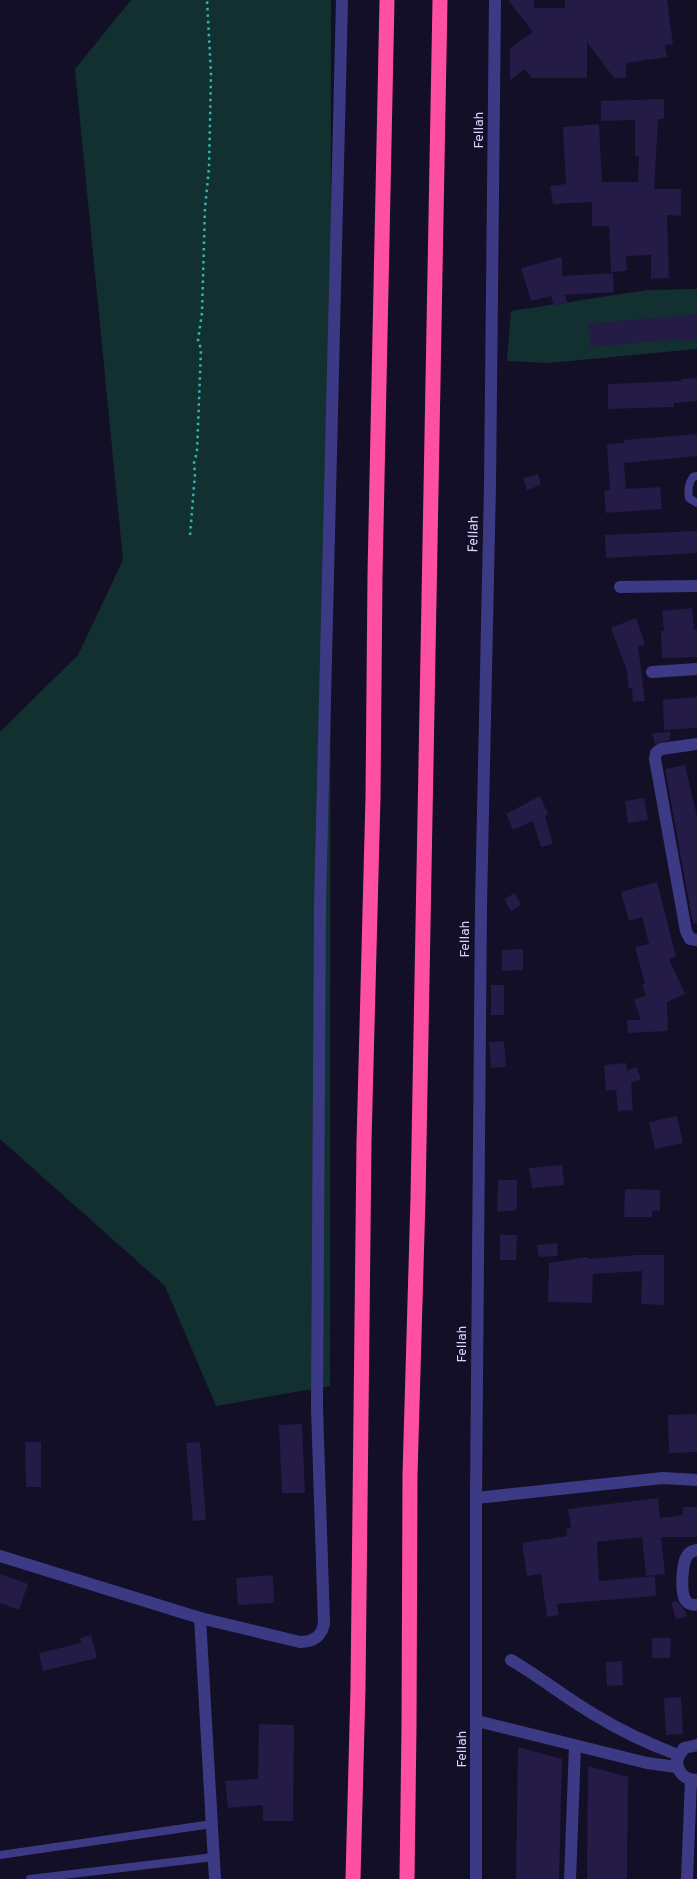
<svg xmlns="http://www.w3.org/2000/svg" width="697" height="1879" viewBox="0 0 697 1879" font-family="Overpass,sans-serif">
  <rect width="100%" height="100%" fill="#130f26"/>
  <g fill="#12302f">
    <path d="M131 0H331L330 1386 216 1406 165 1286 0 1139V732L78 655 123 560 75 69Z"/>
    <path d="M697 289V349L549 363 507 361 511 311 647 290Z"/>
  </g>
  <g fill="#241b47">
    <path d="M508 0H534V8H565V0H667L673 44 665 45 667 57 626 63V78H614L587 42V78H532L525 69 510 80V48L533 32Z"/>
    <path d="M664 99V119H658L654 189H681V216L667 215 669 278 651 279V255L626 256 627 271 611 272 609 226H592V202L553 204 550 186 566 184 563 127 599 124 602 182H638L639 156H635V120L601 121V101Z"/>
    <path d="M562 257V276L613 273 614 292 565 295 567 302 554 306 551 296 531 301 521 268Z"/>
    <path d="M697 314V340L677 341V339L590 347 588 324Z"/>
    <path d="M697 378V401L674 403V407L608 409V384L681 381V379Z"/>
    <path d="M697 434V456L624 463 626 489 660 487 662 509 606 513 604 491 610 490 607 444 624 443V440Z"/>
    <path d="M538 474 541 485 527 490 523 478Z"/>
    <path d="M697 531V553L606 558 605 535Z"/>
    <path d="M692 608 694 630H697V657L662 658 661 631H664L662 611Z"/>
    <path d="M636 618 645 644 638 647 645 701 633 702 632 688 629 689 627 671 611 628Z"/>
    <path d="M697 697V728L664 730 663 700Z"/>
    <path d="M670 732V740L655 744 652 733Z"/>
    <path d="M685 765 697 816V923L693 924 665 769Z"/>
    <path d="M540 796 548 814 545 816 553 844 541 847 533 821 513 830 506 814Z"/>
    <path d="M644 798 648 820 628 823 625 801Z"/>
    <path d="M657 882 676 957 669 959 685 994 667 1002 668 1031 628 1033 627 1020H641L634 1000 646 995 642 985 645 983 635 947 649 944 642 917 629 921 621 892Z"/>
    <path d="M515 893 521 905 511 911 504 899Z"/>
    <path d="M523 949V970L502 971V950Z"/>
    <rect x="491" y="985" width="13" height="30"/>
    <path d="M504 1041 506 1067 491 1068 489 1042Z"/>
    <path d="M626 1063 627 1071 636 1067 641 1079 631 1083 633 1110 618 1111 616 1090 606 1091 604 1065Z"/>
    <path d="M677 1116 683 1143 655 1149 649 1122Z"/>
    <path d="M562 1165 564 1185 532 1188 529 1168Z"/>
    <path d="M498 1180H517V1210L497 1212Z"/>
    <path d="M625 1189 660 1190V1211H652V1217H624Z"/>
    <path d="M500 1235H517L516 1260H500Z"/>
    <path d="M557 1243 558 1256 539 1257 537 1245Z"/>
    <path d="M636 1255H664V1305L641 1304 642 1271 593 1274 592 1303 548 1302 549 1263 588 1257 589 1259Z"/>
    <path d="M697 1414V1452L669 1453 668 1415Z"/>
    <path d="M302 1424 305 1493H282L279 1425Z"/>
    <path d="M25 1442H41V1487H26Z"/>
    <path d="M200 1442 206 1520 193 1521 186 1443Z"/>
    <path d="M658 1498 660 1518 683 1515V1507H697V1537H661L665 1574 646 1576 642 1537 597 1542 599 1581 655 1576 656 1596 557 1604 559 1615 547 1617 541 1574 527 1576 522 1543 567 1536 566 1529 571 1528 568 1509Z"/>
    <path d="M0 1574 28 1584 19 1610 0 1603Z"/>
    <path d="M273 1575 274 1603 238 1605 236 1578Z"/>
    <path d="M677 1601 685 1611 687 1616 676 1619 671 1603Z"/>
    <path d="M91 1635 97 1658 43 1671 39 1653 81 1643 80 1638Z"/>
    <path d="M652 1638H671L670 1658H652Z"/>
    <path d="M622 1661 623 1685 607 1686 606 1662Z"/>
    <path d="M681 1697 683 1734 666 1735 664 1698Z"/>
    <path d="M259 1724 294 1725 293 1821H263V1805L228 1808 225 1781 258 1779Z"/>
    <path d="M518 1747 562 1759 559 1879H516Z"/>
    <path d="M588 1766 628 1777 627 1879H587Z"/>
  </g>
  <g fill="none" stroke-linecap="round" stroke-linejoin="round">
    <path stroke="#2fb8b0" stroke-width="2.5" stroke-dasharray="2.5 4" stroke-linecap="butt" d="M190 535 195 474 194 463 197 452 201 349 198 340 202 313 205 208 209 168 211 74 207 0"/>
    <g stroke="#3d3a85" stroke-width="8">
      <path d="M697 476 693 477C688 484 688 489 689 498L697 503"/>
      <path d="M0 1855 212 1824"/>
      <path d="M30 1879 214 1857"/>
    </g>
    <g stroke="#3d3a85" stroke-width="12">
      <path d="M620 587 697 586"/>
      <path d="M652 672 697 669"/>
      <path d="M697 744 661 749 656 753 655 759 686 931 690 939 697 940"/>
      <path d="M476 1498 663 1478 697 1480"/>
      <path d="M697 1550C692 1551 689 1552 687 1556 682 1563 680 1594 686 1601 688 1604 693 1605 697 1605"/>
      <path d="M511 1660C540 1677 566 1698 595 1715 621 1731 649 1744 678 1755"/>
      <path d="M477 1721 647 1763 677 1767"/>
      <path d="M697 1745 684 1748 677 1759C677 1772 684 1780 697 1780"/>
      <path d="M570 1879 575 1746"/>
      <path d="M687 1879 691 1780"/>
    </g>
    <g stroke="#3d3a85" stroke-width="12">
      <path d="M0 1556 200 1618 300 1642C313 1642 321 1637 324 1624L317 1408 320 905 342 0"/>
      <path d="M200 1618 215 1879"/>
      <path d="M476 1879V1498L481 905 490 485 495 0"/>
    </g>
    <g stroke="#ff4fa3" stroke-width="15">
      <path d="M353 1879 358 1688 364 1142 373 797 375 575 387 0"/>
      <path d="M407 1879 409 1727 410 1475 418 1198 440 0"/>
    </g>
  </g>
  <g text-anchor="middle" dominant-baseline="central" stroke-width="4" stroke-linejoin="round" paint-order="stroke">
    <g font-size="14" fill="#d9d4ff" stroke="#130f26">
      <text transform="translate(479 130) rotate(-90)">Fellah</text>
      <text transform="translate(474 534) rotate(-89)">Fellah</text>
      <text transform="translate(465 939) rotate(-90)">Fellah</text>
      <text transform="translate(462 1344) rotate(-90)">Fellah</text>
      <text transform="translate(462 1749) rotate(-90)">Fellah</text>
    </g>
  </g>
</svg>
